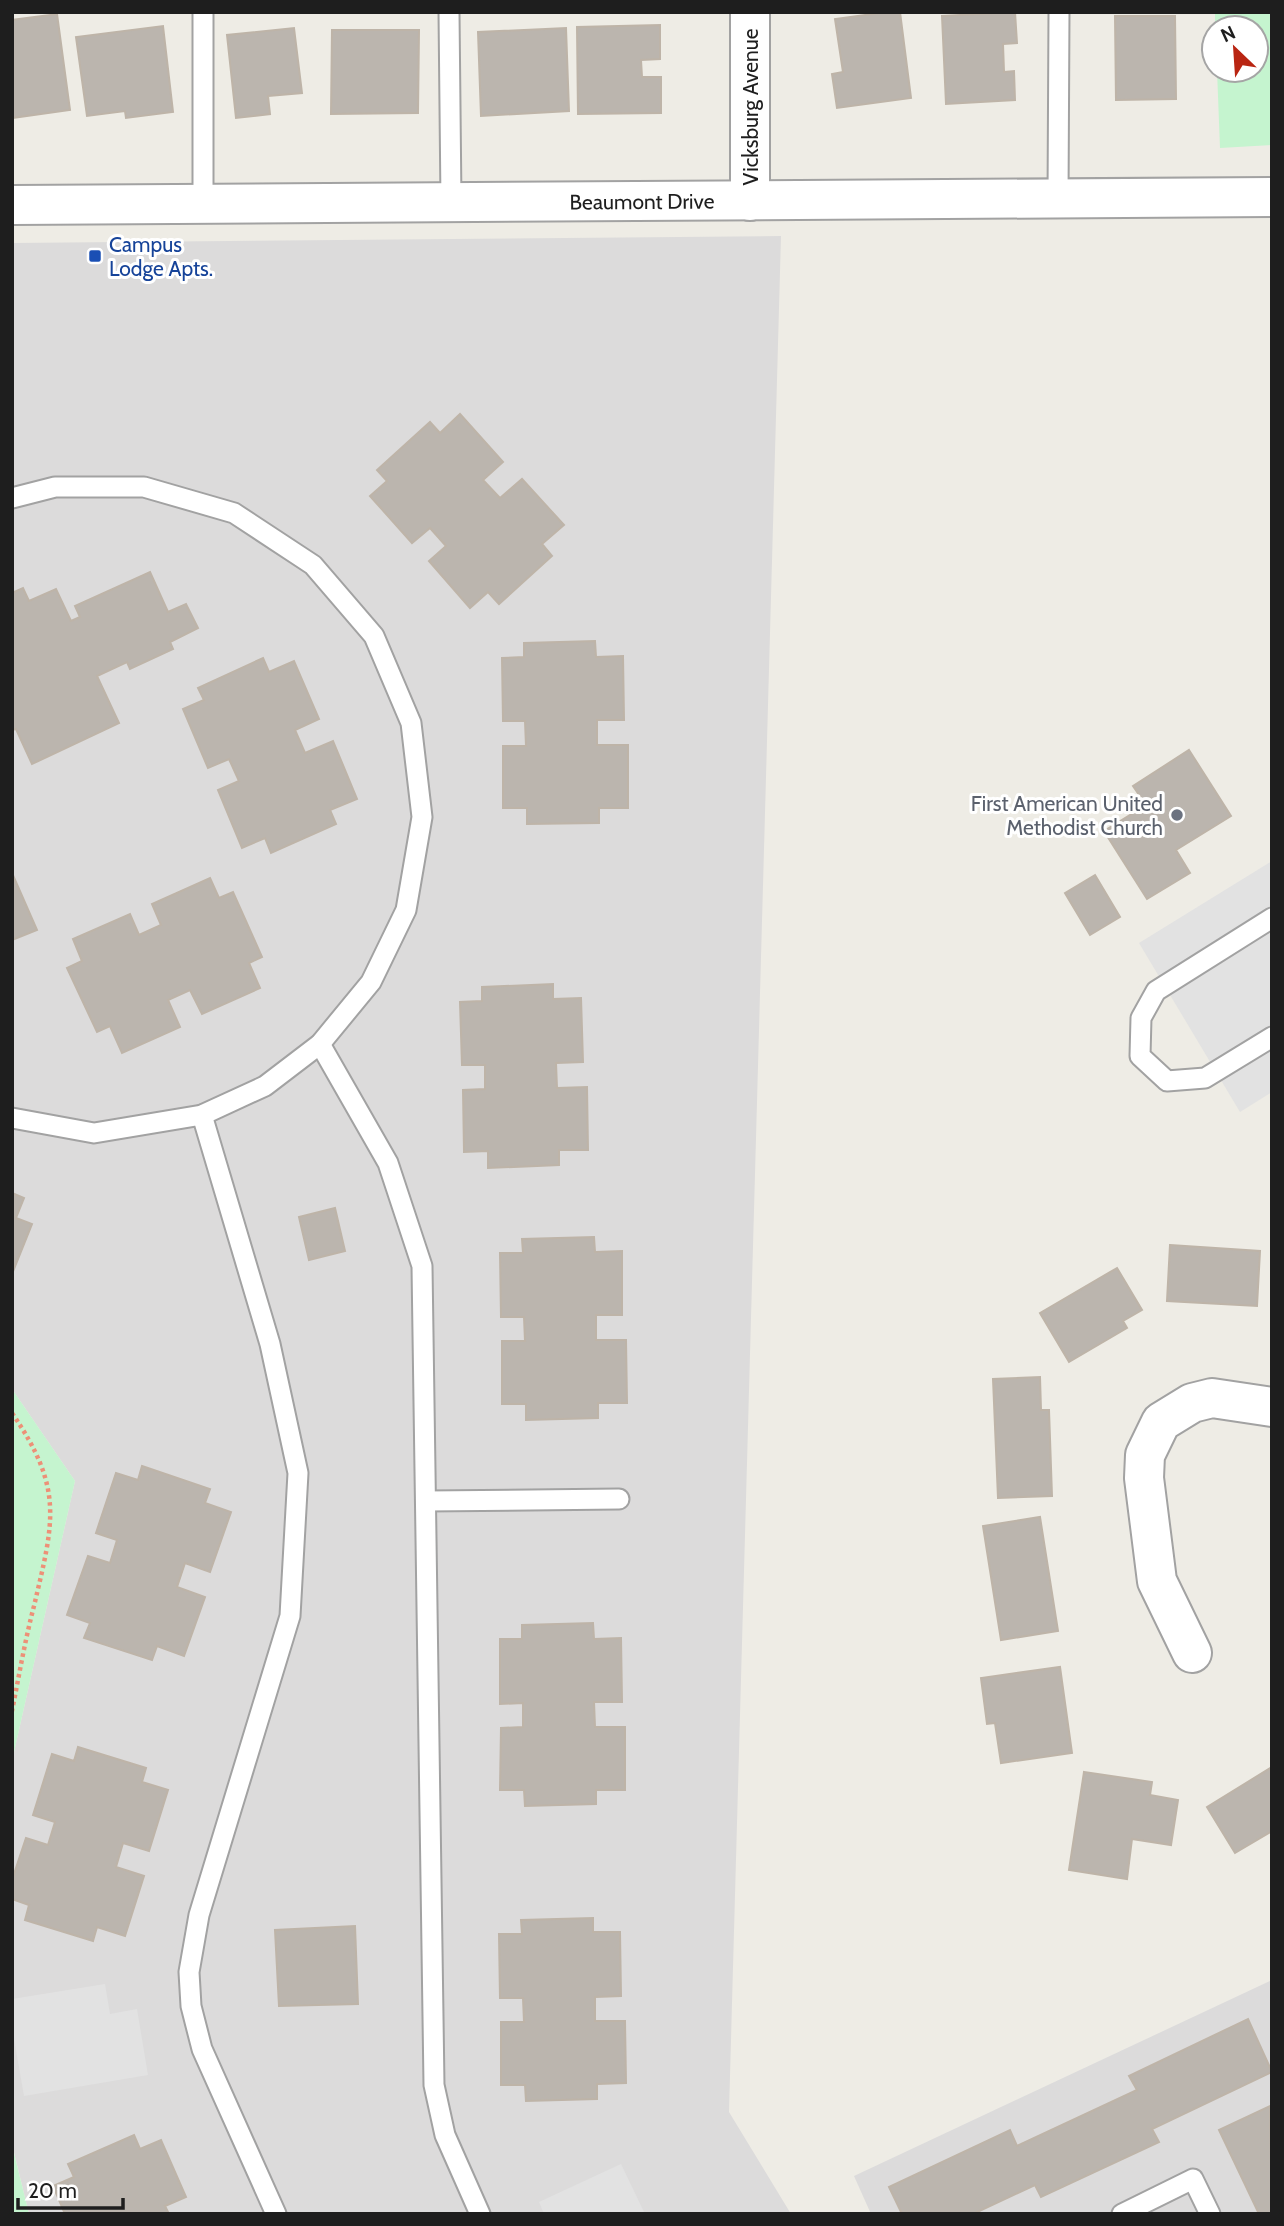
<svg xmlns="http://www.w3.org/2000/svg" width="1284" height="2226" viewBox="0 0 1284 2226" font-family="Cabin,sans-serif">
  <rect width="100%" height="100%" fill="#eeece5"/>
  <g fill="#dcdbdb">
    <path d="M781 236 729 2112 791 2214H29L12 2144V1761L75 1481 12 1389V243Z"/>
    <path d="M1272 1980V2214H871L854 2176Z"/>
  </g>
  <g fill="#c5f4cf">
    <path d="M1215 12H1272V145L1220 148 1217 70H1256V28H1215Z"/>
    <path d="M12 1389 75 1481 12 1761Z"/>
    <path d="M12 2145 29 2214H12Z"/>
  </g>
  <g fill="#e2e2e2">
    <path d="M1272 861V1092L1240 1112 1139 943Z"/>
    <path d="M105 1984 110 2014 137 2009 148 2075 24 2096 12 2027V1999Z"/>
    <path d="M621 2164 645 2214H544L539 2202Z"/>
  </g>
  <g fill="#bbb5ae" stroke="#beb4a8" stroke-width="2">
    <path d="M887 12H900L911 98 837 108 832 74 843 72 835 19Z"/>
    <path d="M1015 12 1017 43 1003 44 1004 72 1014 71 1015 100 946 104 942 16Z"/>
    <path d="M57 14 70 110 12 118V20Z"/>
    <path d="M1115 16H1175L1176 99 1116 100Z"/>
    <path d="M660 25V59L641 60 642 77H661V113L578 114 577 27Z"/>
    <path d="M163 26 173 112 126 118 125 111 87 116 76 37Z"/>
    <path d="M294 28 302 93 268 96 270 114 236 118 227 35Z"/>
    <path d="M566 28 569 111 481 116 478 32Z"/>
    <path d="M332 30H419L418 113 331 114Z"/>
    <path d="M460 414 503 462 483 480 500 498 522 479 564 525 542 544 552 556 499 604 488 592 470 608 429 561 446 546 430 528 412 543 370 496 387 481 377 470 430 422 440 433Z"/>
    <path d="M150 572 168 612 186 604 198 628 170 642 173 649 130 669 127 662 97 676 119 723 32 764 16 729 12 730V593L23 588 29 601 56 589 71 621 80 617 75 606Z"/>
    <path d="M595 641 596 657 623 656 624 720H597V745H628V808H599V823L527 824V808H503V746H526L525 721H503L502 658 524 657V643Z"/>
    <path d="M263 658 269 672 294 661 319 719 295 730 305 753 333 741 357 799 330 810 336 824 271 853 265 838 242 848 218 790 239 781 229 759 208 768 183 709 204 700 198 688Z"/>
    <path d="M1189 750 1231 816 1176 850 1190 873 1147 899 1104 831 1146 805 1133 786Z"/>
    <path d="M12 873 37 930 12 940Z"/>
    <path d="M1095 875 1120 917 1090 935 1065 893Z"/>
    <path d="M210 878 219 898 233 892 262 957 249 963 260 988 202 1014 190 990 168 1000 180 1027 122 1053 110 1026 97 1032 67 968 82 961 73 939 130 914 139 935 161 925 152 904Z"/>
    <path d="M553 984V999L581 998 583 1062 556 1063 557 1088 587 1087 588 1150H559V1165L488 1168V1151L464 1152 463 1090 485 1089V1065H462L460 1002 482 1001V987Z"/>
    <path d="M12 1193 24 1198 16 1218 32 1224 12 1274Z"/>
    <path d="M335 1208 345 1251 309 1260 299 1217Z"/>
    <path d="M594 1237 595 1252 622 1251V1315H596V1340H626L627 1403H598V1418L526 1420V1404H502V1341H525L524 1317H501L500 1253H523L522 1239Z"/>
    <path d="M1170 1245 1260 1251 1257 1306 1167 1301Z"/>
    <path d="M1117 1268 1142 1310 1123 1321 1127 1328 1069 1362 1040 1313Z"/>
    <path d="M1040 1377 1041 1410H1049L1052 1496 998 1498 993 1379Z"/>
    <path d="M142 1466 210 1489 205 1503 231 1512 210 1572 185 1563 177 1587 205 1597 184 1656 157 1646 152 1660 84 1638 90 1623 67 1615 88 1556 110 1563 117 1540 96 1533 116 1473 138 1480Z"/>
    <path d="M1040 1517 1058 1631 1001 1640 983 1526Z"/>
    <path d="M593 1623 594 1639 621 1638 622 1702H594L595 1727H625V1790H596V1804L525 1806 524 1790H500L501 1728 523 1727V1703L500 1704V1639H522V1625Z"/>
    <path d="M1060 1667 1072 1753 1001 1763 995 1723 987 1724 981 1678Z"/>
    <path d="M78 1747 146 1768 142 1782 168 1790 149 1851 123 1843 116 1867 144 1876 125 1936 97 1927 93 1941 25 1920 29 1905 12 1899V1880L26 1838 48 1845 55 1822 33 1815 52 1754 74 1761Z"/>
    <path d="M1272 1767V1831L1235 1853 1207 1807Z"/>
    <path d="M1084 1772 1152 1782 1150 1795 1178 1800 1171 1845 1132 1839 1127 1879 1069 1870Z"/>
    <path d="M593 1918V1932H620L621 1996 595 1997V2021H625L626 2083 597 2084V2099L526 2101 525 2085H501V2022H524L523 1998H500L499 1934H522L521 1920Z"/>
    <path d="M355 1926 358 2004 279 2006 275 1930Z"/>
    <path d="M1248 2019 1272 2072 1152 2129 1159 2142 1041 2197 1035 2185 973 2214H902L889 2187 1010 2130 1017 2146 1137 2090 1129 2076Z"/>
    <path d="M1270 2106 1272 2214H1259L1219 2130Z"/>
    <path d="M134 2135 140 2149 161 2140 186 2197 165 2206 169 2214H65L53 2186 74 2177 68 2164Z"/>
  </g>
  <g fill="none" stroke-linecap="round" stroke-linejoin="round">
    <defs>
      <g id="lane">
        <path d="M449 12 451 202"/>
        <path d="M1058 199 1059 12"/>
        <path d="M203 205V12"/>
        <path d="M12 498 55 487H144L234 513 313 565 374 636 411 723 422 817 406 910 371 982 320 1044 265 1086 202 1115 94 1133 12 1118"/>
        <path d="M1272 918 1156 991 1141 1018 1140 1056 1167 1081 1205 1078 1272 1037"/>
        <path d="M320 1044 388 1163 422 1266 434 2085 445 2135 480 2214"/>
        <path d="M202 1115 270 1344 298 1473 290 1616 199 1915 189 1972 191 2006 202 2049 276 2214"/>
        <path d="M426 1501 619 1499"/>
        <path d="M1122 2214 1193 2179 1210 2214"/>
      </g>
      <g id="street">
        <path d="M750 201V12"/>
        <path id="s1" d="M12 205 1272 197"/>
        <path d="M1192 1653 1157 1581 1144 1478 1145 1455 1161 1422 1192 1403 1212 1398 1272 1407"/>
      </g>
    </defs>
    <use href="#lane" stroke="#a2a2a2" stroke-width="23"/>
    <use href="#street" stroke="#a2a2a2" stroke-width="42"/>
    <path stroke="#ed9077" stroke-width="4.5" stroke-dasharray="3.5 3.5" stroke-linecap="butt" d="M12 1413C64 1489 54 1521 34 1606 25 1640 19 1676 12 1711"/>
    <use href="#lane" stroke="#fff" stroke-width="19"/>
    <use href="#street" stroke="#fff" stroke-width="38"/>
  </g>
  <rect fill="#1a4fb4" stroke="#fff" stroke-width="2.5" x="88" y="249" width="14" height="14" rx="3.5"/>
  <circle fill="#6b7280" stroke="#fff" stroke-width="2.5" cx="1177" cy="815" r="7"/>
  <g text-anchor="middle" dominant-baseline="central" stroke-width="6" stroke-linejoin="round" paint-order="stroke">
    <g font-size="21" fill="#1e1e1e" stroke="#fff">
      <text transform="translate(750 107) rotate(-90)">Vicksburg Avenue</text>
      <text stroke="none"><textPath href="#s1" startOffset="630">Beaumont Drive</textPath></text>
    </g>
    <g font-size="21" fill="#164399" stroke="#fff" text-anchor="start">
      <text x="109" y="244">Campus<tspan x="109" dy="24">Lodge Apts.</tspan></text>
    </g>
    <g font-size="21" fill="#5b616d" stroke="#fff" text-anchor="end">
      <text x="1163" y="803">First American United<tspan x="1163" dy="24">Methodist Church</tspan></text>
    </g>
  </g>
  <rect width="1284" height="2226" fill="none" stroke="#1e1e1e" stroke-width="28"/>
  <g transform="translate(1235 49) rotate(335)"><circle r="33" fill="#ffffff" stroke="#a5a5a5" stroke-width="2"/>
  <path d="M0-5L12 26L0 18L-12 26Z" fill="#b92512"/>
  <text y="-10" font-size="19" font-weight="bold" text-anchor="middle" fill="#1e1e1e">N</text>
  </g>
  <path d="M18 2198v10h105v-10" fill="none" stroke="#1e1e1e" stroke-width="3.5"/>
  <text x="28" y="2198" font-size="21" fill="#1e1e1e" stroke="#ffffff" stroke-width="5" paint-order="stroke">20 m</text>
</svg>
